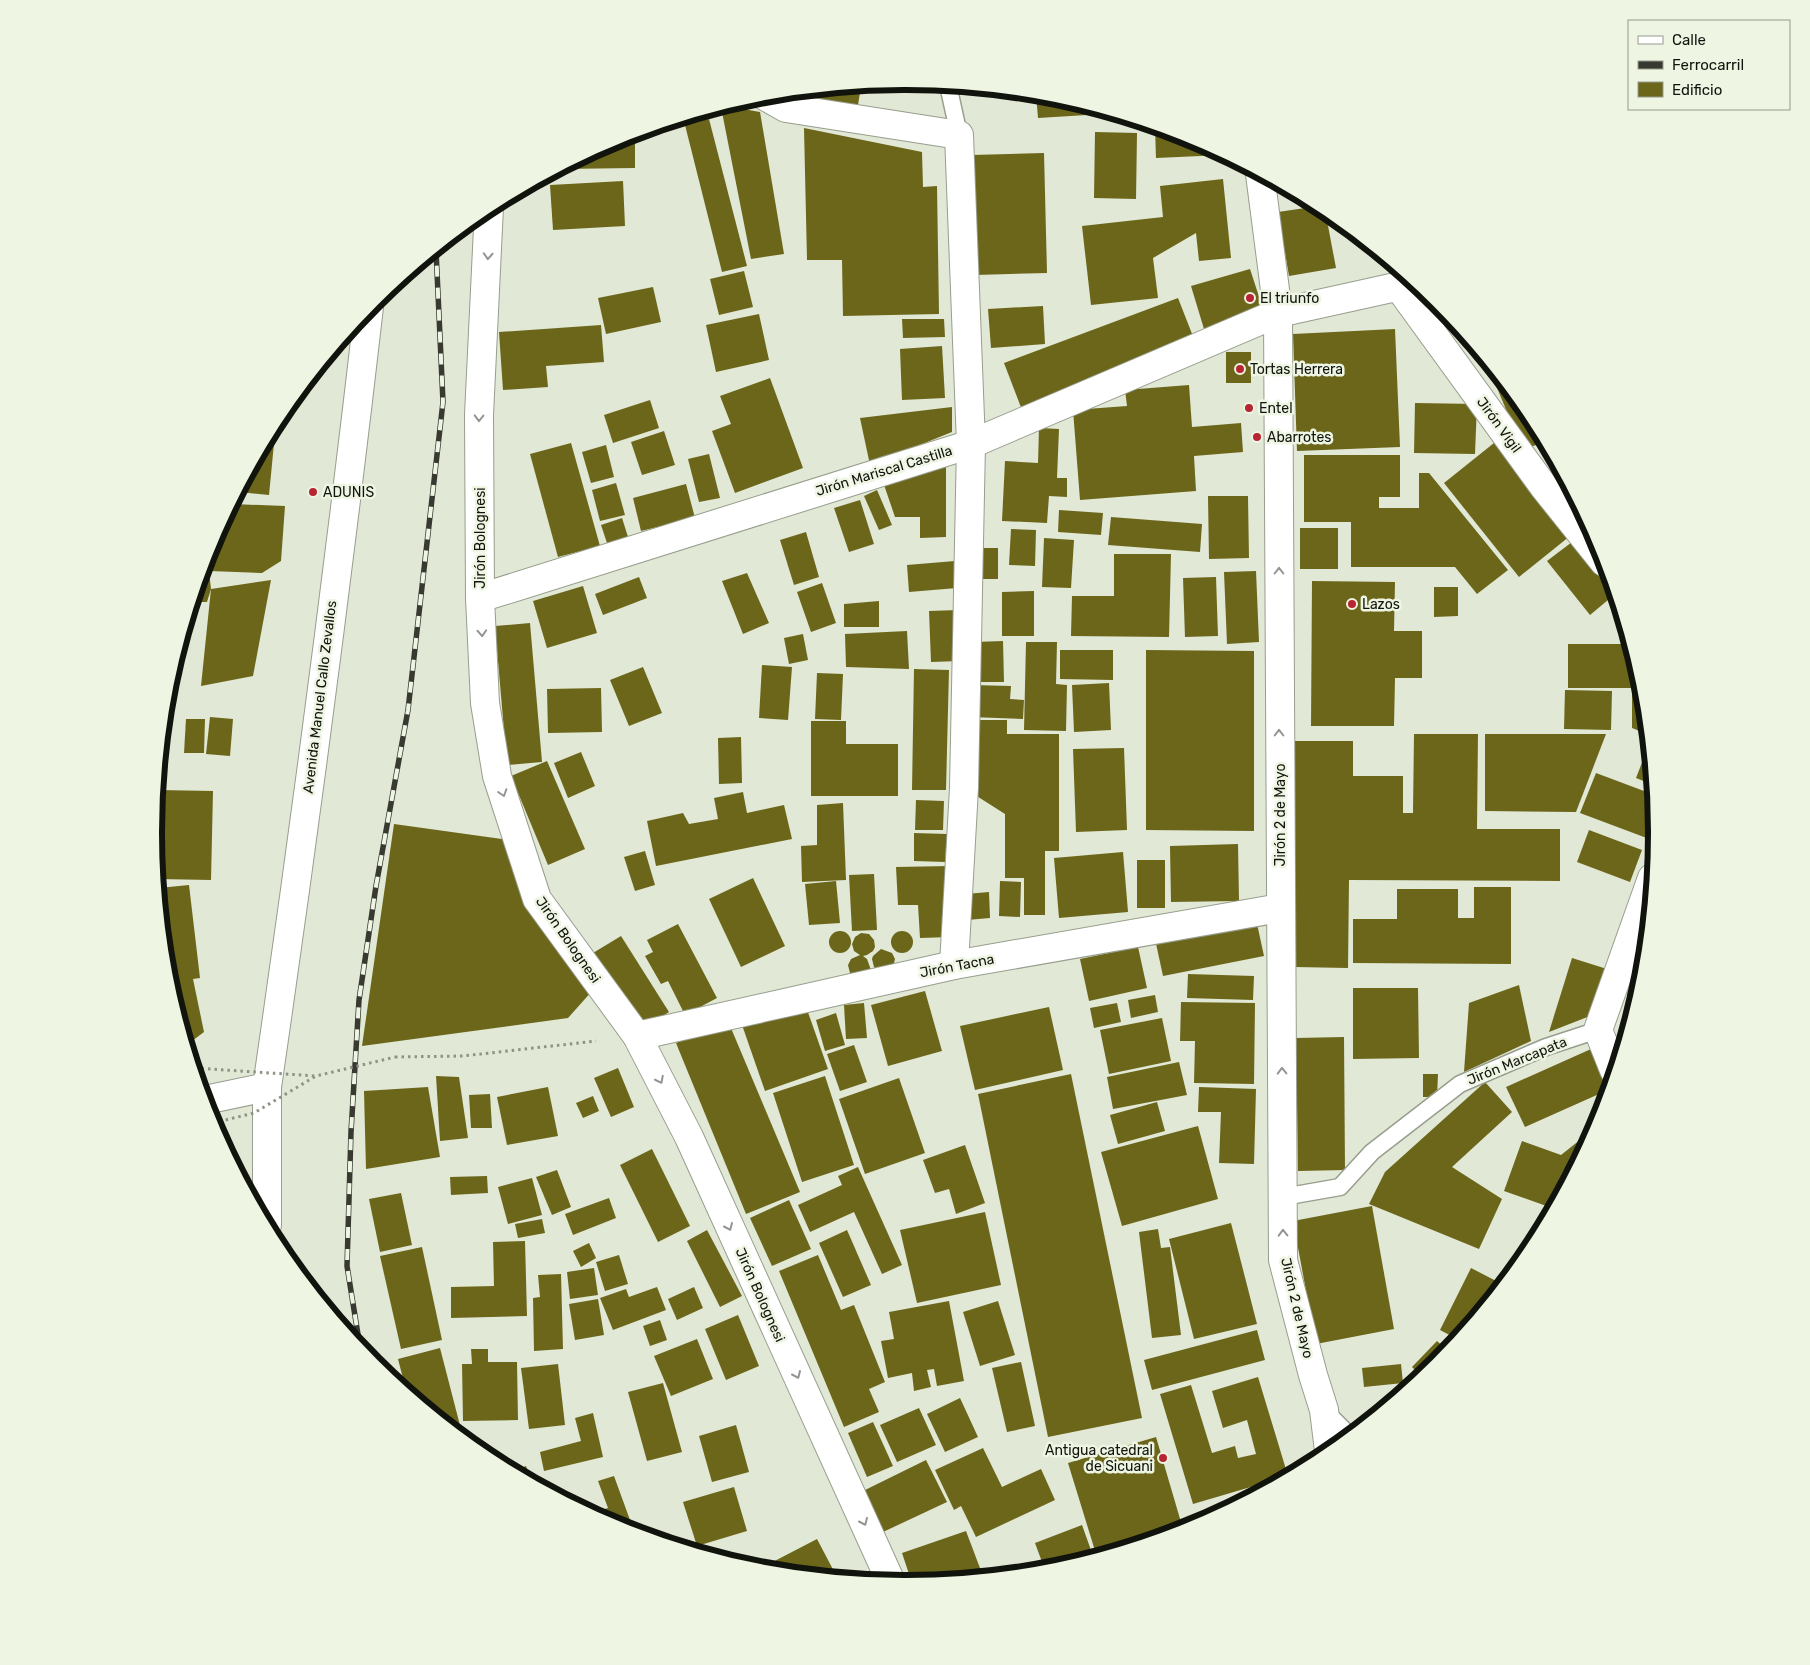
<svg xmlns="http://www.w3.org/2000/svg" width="1810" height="1665" viewBox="0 0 1810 1665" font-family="Rubik,sans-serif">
  <rect width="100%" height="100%" fill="#e1e8d6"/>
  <g fill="#6c661a">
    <path d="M861 86 858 105 794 95 795 92Z"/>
    <path d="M1036 94 1052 96 1103 111V114L1038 118Z"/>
    <path d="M726 106 760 112 784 254 751 259 721 107Z"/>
    <path d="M709 119 747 266 722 272 685 125Z"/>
    <path d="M1155 127 1193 139 1223 155 1156 158Z"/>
    <path d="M804 128 922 152 923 187 937 186 939 314 843 316 842 260H807Z"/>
    <path d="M1095 132 1137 133 1136 199 1094 198Z"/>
    <path d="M635 133V168L560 169 618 138Z"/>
    <path d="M1044 153 1047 273 975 275 972 155Z"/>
    <path d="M1223 179 1231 258 1199 261 1196 233 1153 258 1158 298 1091 305 1082 226 1163 217 1160 186Z"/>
    <path d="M623 181 625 226 553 230 550 185Z"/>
    <path d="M1293 192 1305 198 1295 200Z"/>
    <path d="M1319 206 1325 210 1336 268 1289 276 1278 212Z"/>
    <path d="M1250 269 1264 312 1204 329 1191 286Z"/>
    <path d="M744 271 753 307 719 315 710 279Z"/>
    <path d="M653 287 661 322 606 334 598 298Z"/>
    <path d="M1178 298 1196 344 1022 410 1004 363Z"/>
    <path d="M1043 306 1045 344 991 348 988 309Z"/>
    <path d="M759 314 769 360 716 372 706 325Z"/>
    <path d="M902 319H944L945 337 903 338Z"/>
    <path d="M601 325 604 362 546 366 548 387 503 390 499 332Z"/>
    <path d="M1395 329 1400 447 1297 451 1293 334Z"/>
    <path d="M942 346 945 398 902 400 900 349Z"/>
    <rect x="1226" y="352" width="25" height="31"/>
    <path d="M1487 364 1530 415 1544 442 1523 450Z"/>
    <path d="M770 378 803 468 735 493 712 431 731 424 720 396Z"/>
    <path d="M1189 385 1192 427 1241 423 1243 452 1194 456 1196 491 1080 500 1073 410 1127 406 1125 390Z"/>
    <path d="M650 400 659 428 613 443 604 415Z"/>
    <path d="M1415 403 1477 404 1475 454 1414 453Z"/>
    <path d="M952 407V432L870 465 860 418Z"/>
    <path d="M276 423 269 495 239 492 266 442Z"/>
    <path d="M1039 428 1059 429 1057 478H1067V497L1049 496 1047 523 1002 521 1005 461 1038 463Z"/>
    <path d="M664 431 675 465 642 475 631 442Z"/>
    <path d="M571 443 600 546 558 557 530 454Z"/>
    <path d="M1494 443 1570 536 1519 577 1444 483Z"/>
    <path d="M606 445 614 477 591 483 582 452Z"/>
    <path d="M709 454 720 498 699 502 688 459Z"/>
    <path d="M1304 455H1400V497H1379V508H1419V473H1429L1508 570 1477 594 1455 567H1351V522H1304Z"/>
    <path d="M946 460V537L920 538V517H895L883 482Z"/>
    <path d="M616 483 625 515 600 521 592 490Z"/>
    <path d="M686 484 695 518 641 531 633 498Z"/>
    <path d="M1568 487 1578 506V507L1564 490Z"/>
    <path d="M877 490 892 525 879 530 864 496Z"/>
    <path d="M1208 496H1248L1249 558 1209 559Z"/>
    <path d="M860 500 874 544 849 552 834 508Z"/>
    <path d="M233 504 285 506 281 561 262 573 209 571 211 589 207 602H194L209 552 210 562 211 545Z"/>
    <path d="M1059 510 1103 513 1101 535 1058 532Z"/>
    <path d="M1111 517 1202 524 1200 552 1108 545Z"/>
    <path d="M622 518 629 540 608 546 601 525Z"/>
    <rect x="1300" y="528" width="38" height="41"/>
    <path d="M1011 529 1036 530 1035 566 1009 565Z"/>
    <path d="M806 532 819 577 794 585 780 540Z"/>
    <path d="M1044 538 1074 540 1071 588 1042 587Z"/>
    <path d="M1572 542 1614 595 1590 615 1547 561Z"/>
    <rect x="973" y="548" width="25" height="31"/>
    <path d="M1114 554H1171L1169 637 1071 636 1072 596H1114Z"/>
    <path d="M955 561 957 588 909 592 907 565Z"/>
    <path d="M1256 571 1259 642 1227 644 1224 572Z"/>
    <path d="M747 573 769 623 743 634 722 581Z"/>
    <path d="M639 577 647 598 603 615 595 594Z"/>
    <path d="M1216 577 1218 636 1185 637 1183 578Z"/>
    <path d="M271 580 253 676 201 686 211 589Z"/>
    <path d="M1312 581 1395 582 1394 631H1422V678H1395L1394 726H1311Z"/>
    <path d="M822 583 836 623 811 632 797 592Z"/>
    <path d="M583 586 597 633 547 648 533 601Z"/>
    <path d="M1434 587H1458V616L1434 617Z"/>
    <path d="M1034 591V636H1002V592Z"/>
    <path d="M879 601V627H844V604Z"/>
    <path d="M958 610 960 661 931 662 929 611Z"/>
    <path d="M530 623 542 762 507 765 495 626Z"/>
    <path d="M907 631 909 669 846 667 845 634Z"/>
    <path d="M803 634 808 660 789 664 784 638Z"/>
    <path d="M1003 641 1004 682H974V642Z"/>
    <path d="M1026 642H1057L1056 684 1067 685 1066 731 1024 730Z"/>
    <path d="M1568 644H1629L1642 686 1647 734 1632 728V688H1568Z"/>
    <path d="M1060 650H1113V680L1060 679Z"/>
    <path d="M1146 650 1254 651V831L1146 830Z"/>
    <path d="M762 665 792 667 788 720 759 718Z"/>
    <path d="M643 667 662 713 629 726 610 680Z"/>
    <path d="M914 669 949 670 946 790H912Z"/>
    <path d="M817 673 843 674 841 720 815 719Z"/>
    <path d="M1109 683 1111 730 1074 732 1072 685Z"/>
    <path d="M972 685 1011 686 1010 699 1024 700 1023 719 970 717Z"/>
    <path d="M601 688 602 732 548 733 547 689Z"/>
    <path d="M1565 690 1612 691 1611 730 1564 729Z"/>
    <path d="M210 717 233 719 230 756 206 754Z"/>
    <path d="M186 719H205L204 753H184Z"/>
    <path d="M972 720H1007V734H1059V851H1045V915H1024V878H1005V814L972 793Z"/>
    <path d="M811 721H846V744H898V796H811Z"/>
    <path d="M1414 734H1478L1477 829H1560V881L1349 880 1348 968 1295 967V741H1353V776H1403V813H1413Z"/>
    <path d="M1485 734H1606L1576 812 1485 811Z"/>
    <path d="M741 737 742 783 719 784 718 738Z"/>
    <path d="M1648 747 1651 784 1636 778Z"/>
    <path d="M1124 748 1127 830 1076 832 1073 749Z"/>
    <path d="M581 752 595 786 568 798 554 763Z"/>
    <path d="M547 761 585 849 548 865 511 776Z"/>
    <path d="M1596 773 1652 794 1656 829 1652 840 1580 813Z"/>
    <path d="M158 790 213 791 211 880 158 879 154 832Z"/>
    <path d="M743 792 747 813 784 805 792 839 656 866 647 821 683 813 689 824 718 819 714 798Z"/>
    <path d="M916 800 944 801 943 830H915Z"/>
    <path d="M843 803 846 880 802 882 801 846 817 845V805Z"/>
    <path d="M394 824 509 840 593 990 568 1018 362 1046Z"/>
    <path d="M1589 830 1642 850 1630 882 1577 862Z"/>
    <path d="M914 833 947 834 945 862 914 861Z"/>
    <path d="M1238 844 1239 901 1171 902 1170 846Z"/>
    <path d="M645 851 655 885 635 891 624 857Z"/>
    <path d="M1123 852 1128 912 1059 918 1054 858Z"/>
    <rect x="1137" y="860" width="28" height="48"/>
    <path d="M950 866 951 937 920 938 918 905H898L896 867Z"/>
    <path d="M874 874 877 930 852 931 849 875Z"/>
    <path d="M753 878 785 946 741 967 709 899Z"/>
    <path d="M836 881 840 923 809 925 805 884Z"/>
    <path d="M1000 881 1021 882 1020 917 999 916Z"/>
    <path d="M189 885 200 978 193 979 204 1032 188 1044 168 979 159 888Z"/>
    <path d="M1474 887H1511V964L1353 963V919H1397V889H1458V918H1474Z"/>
    <path d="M989 892 990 918 967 920 966 894Z"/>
    <path d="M1256 919 1264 956 1163 976 1155 939Z"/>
    <path d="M678 924 717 998 685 1015 668 981 661 984 645 956 653 952 647 940Z"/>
    <circle cx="902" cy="942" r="11"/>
    <circle cx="840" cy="942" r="11"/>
    <path d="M861 933 869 934 874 940 875 947 873 951 867 955 863 956 867 959 871 970 869 973 852 976 850 973 848 965 851 959 860 955 854 951 852 944 855 937Z"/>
    <path d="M621 936 669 1012 641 1030 593 953Z"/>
    <path d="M1138 947 1147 988 1089 1001 1080 959Z"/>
    <path d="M881 949 892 953 895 959 893 967 877 970 874 967 872 959 873 956Z"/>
    <path d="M1639 951 1644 952 1640 985 1633 984Z"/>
    <path d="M1572 958 1607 969 1590 1016 1549 1032Z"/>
    <path d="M1188 974 1254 976 1253 1000 1187 998Z"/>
    <path d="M1519 985 1531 1041 1464 1072 1469 1003Z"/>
    <path d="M1353 988H1418L1419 1058 1353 1059Z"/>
    <path d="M1628 990 1638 991 1624 1038H1622Z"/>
    <path d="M925 991 942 1051 888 1066 871 1005Z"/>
    <path d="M1155 995 1158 1012 1131 1018 1128 1000Z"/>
    <path d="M804 1001 828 1069 765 1091 741 1022Z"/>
    <path d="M1181 1002 1255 1003 1254 1084 1194 1083 1195 1041H1180Z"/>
    <path d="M864 1003 867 1038 846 1039 844 1005Z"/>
    <path d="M1117 1003 1121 1022 1094 1028 1090 1008Z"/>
    <path d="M1049 1007 1063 1070 975 1090 960 1026Z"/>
    <path d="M836 1013 845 1045 825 1051 816 1020Z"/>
    <path d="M1162 1018 1171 1061 1109 1074 1100 1030Z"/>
    <path d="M728 1021 800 1192 746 1214 676 1043Z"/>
    <path d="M1344 1037 1345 1170 1298 1171 1296 1038Z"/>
    <path d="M854 1045 867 1082 840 1091 827 1054Z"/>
    <path d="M1600 1045 1613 1074 1608 1090 1525 1127 1506 1087Z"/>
    <path d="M1179 1062 1187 1095 1113 1109 1107 1077Z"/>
    <path d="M618 1068 634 1107 611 1117 594 1078Z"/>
    <path d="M1071 1074 1142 1418 1048 1437 978 1094Z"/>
    <path d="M1423 1074H1438L1437 1097H1423Z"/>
    <path d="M436 1076 459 1077 468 1138 440 1141Z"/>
    <path d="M825 1076 854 1165 802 1182 773 1093Z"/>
    <path d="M899 1078 925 1153 865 1174 839 1099Z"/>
    <path d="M1485 1082 1512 1112 1452 1167 1502 1199 1479 1249 1369 1204 1385 1172Z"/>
    <path d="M428 1087 440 1157 366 1169 364 1091Z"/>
    <path d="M548 1087 558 1136 507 1145 497 1097Z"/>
    <path d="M1199 1087 1256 1089 1254 1164 1219 1163 1221 1112H1198Z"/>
    <path d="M490 1094 492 1128H471L469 1095Z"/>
    <path d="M593 1096 599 1111 583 1118 576 1103Z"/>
    <path d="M1157 1102 1165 1131 1118 1144 1110 1115Z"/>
    <path d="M1198 1126 1218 1199 1122 1226 1101 1152Z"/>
    <path d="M1595 1128 1552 1208 1504 1191 1522 1141 1561 1155Z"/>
    <path d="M965 1145 985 1203 956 1214 949 1189 935 1193 923 1160Z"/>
    <path d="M652 1149 690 1226 658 1242 620 1165Z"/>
    <path d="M858 1167 902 1265 882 1274 854 1212 810 1232 798 1205 842 1185 838 1176Z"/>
    <path d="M557 1170 571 1207 552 1215 536 1177Z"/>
    <path d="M487 1176 488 1193 451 1195 450 1177Z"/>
    <path d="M532 1178 542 1215 508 1224 498 1187Z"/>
    <path d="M401 1193 412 1245 380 1252 369 1199Z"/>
    <path d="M609 1198 616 1218 573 1235 565 1214Z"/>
    <path d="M789 1200 811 1249 772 1266 750 1218Z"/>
    <path d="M1372 1206 1394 1329 1316 1344 1293 1221Z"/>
    <path d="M985 1212 1001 1285 917 1303 900 1230Z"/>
    <path d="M542 1219 545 1233 518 1238 515 1224Z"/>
    <path d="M1231 1223 1257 1324 1194 1339 1169 1239Z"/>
    <path d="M1158 1229 1161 1248 1170 1247 1181 1335 1152 1338 1139 1232Z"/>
    <path d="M707 1230 742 1296 720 1307 687 1241Z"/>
    <path d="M847 1230 871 1285 843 1297 819 1243Z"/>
    <path d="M525 1241 527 1316 451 1318V1287L494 1286 493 1242Z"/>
    <path d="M589 1243 596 1258 581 1267 573 1251Z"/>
    <path d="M422 1247 442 1340 401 1349 380 1256Z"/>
    <path d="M619 1255 628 1284 605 1291 596 1262Z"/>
    <path d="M818 1255 841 1310 854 1305 885 1382 869 1389 879 1412 844 1427 779 1271Z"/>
    <path d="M594 1268 598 1295 570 1299 567 1272Z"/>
    <path d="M1471 1268 1502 1284 1457 1339 1440 1330Z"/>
    <path d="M561 1274 563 1349 534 1351 533 1298 540 1297 538 1275Z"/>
    <path d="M657 1287 666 1310 613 1330 600 1298 626 1289 629 1297Z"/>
    <path d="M694 1287 703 1308 677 1320 668 1299Z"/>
    <path d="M598 1299 604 1335 575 1340 569 1304Z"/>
    <path d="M949 1301 964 1381 937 1386 934 1369 927 1370 931 1387 914 1391 912 1373 888 1378 881 1341 894 1339 889 1312Z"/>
    <path d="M998 1301 1015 1355 980 1366 963 1312Z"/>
    <path d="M738 1315 759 1366 726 1380 705 1329Z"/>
    <path d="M660 1320 667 1340 650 1346 643 1326Z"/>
    <path d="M1257 1330 1265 1360 1152 1390 1144 1360Z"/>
    <path d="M697 1339 713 1379 671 1396 654 1356Z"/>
    <path d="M1437 1341 1447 1350 1436 1364 1421 1376 1412 1367Z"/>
    <path d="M440 1348 463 1437 406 1390 398 1359Z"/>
    <path d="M471 1349H488V1362H517L518 1420 463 1421 462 1364H472Z"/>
    <path d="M1021 1362 1035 1426 1007 1432 992 1368Z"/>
    <path d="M558 1364 565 1425 529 1429 521 1368Z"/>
    <path d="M1401 1364 1403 1383 1364 1387 1362 1368Z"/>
    <path d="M1258 1377 1288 1476 1193 1504 1160 1394 1191 1385 1212 1453 1235 1446 1238 1458 1256 1454 1247 1420 1223 1428 1212 1391Z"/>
    <path d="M663 1383 682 1452 647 1461 628 1392Z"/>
    <path d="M960 1398 978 1437 945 1452 927 1414Z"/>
    <path d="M919 1408 936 1445 897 1462 880 1425Z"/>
    <path d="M593 1413 603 1457 544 1471 540 1452 581 1441 575 1418Z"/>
    <path d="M873 1422 893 1466 867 1477 848 1433Z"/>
    <path d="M736 1425 749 1472 712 1482 699 1436Z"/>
    <path d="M1156 1437 1183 1529 1085 1559 1084 1557 1096 1554 1068 1463Z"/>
    <path d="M983 1448 1002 1487 1041 1469 1055 1500 976 1537 961 1506 954 1510 935 1470Z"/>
    <path d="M926 1460 947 1502 883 1532 863 1491Z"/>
    <path d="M526 1466 531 1480 514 1471Z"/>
    <path d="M614 1476 634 1531 617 1526 592 1513 608 1508 598 1481Z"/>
    <path d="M734 1487 747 1531 697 1546 683 1502Z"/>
    <path d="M1082 1525 1092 1553 1045 1570 1035 1543Z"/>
    <path d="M966 1531 983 1576 912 1583 902 1553Z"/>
    <path d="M817 1539 837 1577 768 1570 765 1566Z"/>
  </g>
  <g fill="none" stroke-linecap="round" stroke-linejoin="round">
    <defs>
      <g id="service">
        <path d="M948 85 959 135"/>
        <path d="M1283 1197 1340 1187 1372 1152 1460 1084 1546 1047 1598 1030"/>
        <path d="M1324 1410 1349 1435"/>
      </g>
      <g id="minor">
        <path d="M763 95 786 108 959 135 971 444 964 788 954 965"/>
        <path d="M1260 174 1278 313 1283 1260 1313 1375 1324 1410 1329 1451"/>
        <path d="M489 207 479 415 480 598 485 703 497 776 537 899 637 1036 689 1137 891 1582"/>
        <path d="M1398 286 1544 487 1604 562"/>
        <path d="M480 598 971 444 1278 313 1414 283"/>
        <path d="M637 1036 954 965 1280 908"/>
        <path d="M1614 1070 1598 1030 1652 878"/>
        <path d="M267 1225V1087"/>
      </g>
      <path id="tertiary" d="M205 1100 267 1087C305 827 339 567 369 307"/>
    </defs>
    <use href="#service" stroke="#979e8d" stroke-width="19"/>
    <use href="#minor" stroke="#979e8d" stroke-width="30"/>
    <use href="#tertiary" stroke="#979e8d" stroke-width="30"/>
    <path stroke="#8e9386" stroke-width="3" stroke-dasharray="2.5 4" stroke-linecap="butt" d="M395 1057 463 1056 596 1041"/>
    <use href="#service" stroke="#fff" stroke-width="16"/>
    <use href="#minor" stroke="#fff" stroke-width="28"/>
    <use href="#tertiary" stroke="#fff" stroke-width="28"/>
    <defs>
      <path id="rail" d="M360 1347 347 1266 351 1132 359 1000 376 886 408 710 443 402 436 250"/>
    </defs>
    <use href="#rail" stroke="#383a32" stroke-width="5.5"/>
    <use href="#rail" stroke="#eef5e3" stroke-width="4" stroke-dasharray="11" stroke-linecap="butt"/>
    <g stroke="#8e9386" stroke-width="3" stroke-dasharray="2.5 4" stroke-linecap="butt">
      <path d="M195 1068 316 1076"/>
      <path d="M213 1123 254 1113 316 1076 395 1057"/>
    </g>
  </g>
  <defs><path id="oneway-chevron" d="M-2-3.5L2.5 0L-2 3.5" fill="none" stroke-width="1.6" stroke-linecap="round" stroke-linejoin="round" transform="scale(1.25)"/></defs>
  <g stroke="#949592">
    <use href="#oneway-chevron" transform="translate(488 256) rotate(93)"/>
    <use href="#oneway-chevron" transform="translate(479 418) rotate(91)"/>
    <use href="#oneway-chevron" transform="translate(1279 571) rotate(-90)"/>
    <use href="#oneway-chevron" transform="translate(482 633) rotate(87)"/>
    <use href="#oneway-chevron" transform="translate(1279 733) rotate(-90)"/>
    <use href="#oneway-chevron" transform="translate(503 793) rotate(72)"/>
    <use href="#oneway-chevron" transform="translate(1282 1071) rotate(-91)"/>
    <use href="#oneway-chevron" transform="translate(660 1080) rotate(63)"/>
    <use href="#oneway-chevron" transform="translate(729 1227) rotate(66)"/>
    <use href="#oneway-chevron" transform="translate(1283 1233) rotate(-91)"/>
    <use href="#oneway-chevron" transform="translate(797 1375) rotate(66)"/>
    <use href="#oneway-chevron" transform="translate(864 1522) rotate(66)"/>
  </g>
  <g fill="#b62531" stroke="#eef5e3" stroke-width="2">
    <circle cx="1250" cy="298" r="5"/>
    <circle cx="1240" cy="369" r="5"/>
    <circle cx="1249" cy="408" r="5"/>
    <circle cx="1257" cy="437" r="5"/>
    <circle cx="313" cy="492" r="5"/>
    <circle cx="1352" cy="604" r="5"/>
    <circle cx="1163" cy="1458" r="5"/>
  </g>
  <g text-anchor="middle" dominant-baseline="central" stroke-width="5" stroke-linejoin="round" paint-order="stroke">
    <g font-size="14" fill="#11130d" stroke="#eef5e3" text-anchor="start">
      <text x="1260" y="298">El triunfo</text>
      <text x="1250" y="369">Tortas Herrera</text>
      <text x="1259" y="408">Entel</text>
      <text x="1267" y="437">Abarrotes</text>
      <text x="323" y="492">ADUNIS</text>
      <text x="1362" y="604">Lazos</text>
      <text x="1153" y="1450" text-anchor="end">Antigua catedral<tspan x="1153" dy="16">de Sicuani</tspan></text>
    </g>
    <g font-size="14" fill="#11130d" stroke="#eef5e3">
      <text transform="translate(1499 425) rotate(54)">Jirón Vigil</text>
      <text transform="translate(884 471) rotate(-17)">Jirón Mariscal Castilla</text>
      <text transform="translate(480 538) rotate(-90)">Jirón Bolognesi</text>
      <text transform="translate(320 697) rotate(-83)">Avenida Manuel Callo Zevallos</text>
      <text transform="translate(1280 815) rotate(-90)">Jirón 2 de Mayo</text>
      <text transform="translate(568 940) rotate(55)">Jirón Bolognesi</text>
      <text transform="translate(957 966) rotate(-11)">Jirón Tacna</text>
      <text transform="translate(1517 1061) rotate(-22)">Jirón Marcapata</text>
      <text transform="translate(760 1295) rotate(66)">Jirón Bolognesi</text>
      <text transform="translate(1297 1308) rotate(77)">Jirón 2 de Mayo</text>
    </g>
  </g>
  <path d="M0 0H1810V1665H0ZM904 90H906A742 742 0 0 1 1648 832V833A742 742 0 0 1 906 1575H904A742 742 0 0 1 162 833V832A742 742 0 0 1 904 90Z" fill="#eef5e3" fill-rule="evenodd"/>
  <path fill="none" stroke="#11130d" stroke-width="6" d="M904 90H906A742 742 0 0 1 1648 832V833A742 742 0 0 1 906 1575H904A742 742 0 0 1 162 833V832A742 742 0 0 1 904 90Z"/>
  <rect x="1628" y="20" width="162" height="90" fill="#eef5e3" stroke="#969b8d"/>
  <rect x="1638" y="36" width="25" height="8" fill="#ffffff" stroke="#969b8d"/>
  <text x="1672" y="45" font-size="15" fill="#11130d">Calle</text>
  <rect x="1638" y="61" width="25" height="8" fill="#383a32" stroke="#969b8d"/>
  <text x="1672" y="70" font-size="15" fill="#11130d">Ferrocarril</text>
  <rect x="1638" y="82" width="25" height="15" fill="#6c661a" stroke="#969b8d"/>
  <text x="1672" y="95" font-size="15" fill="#11130d">Edificio</text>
</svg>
